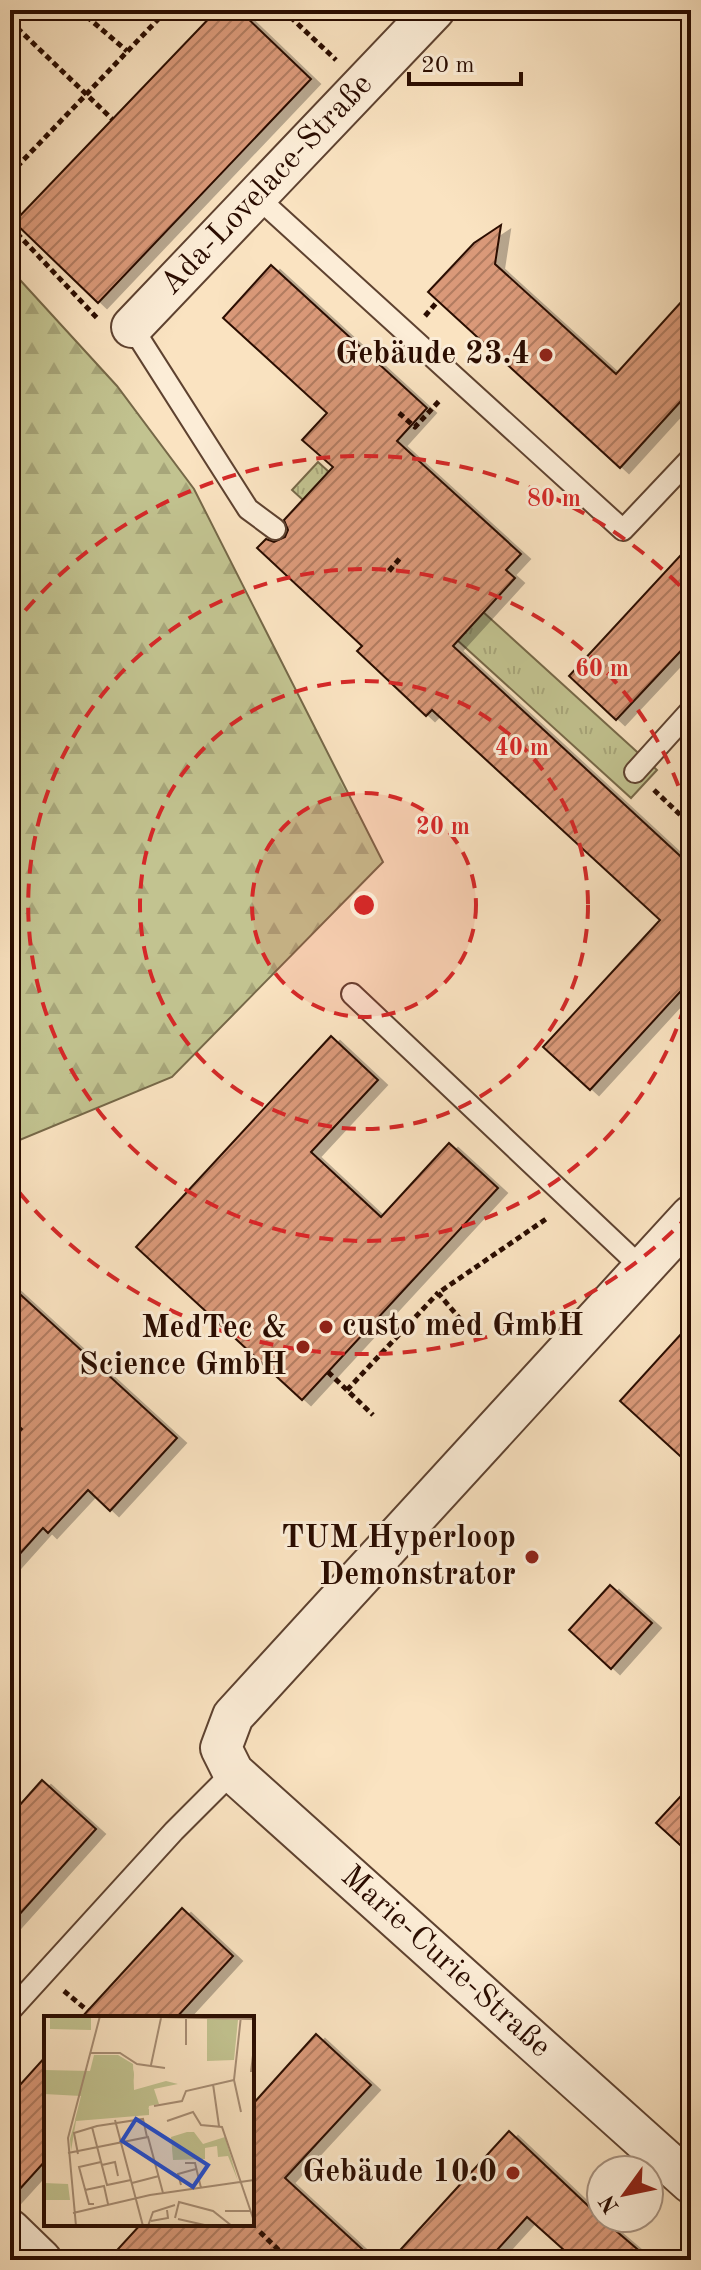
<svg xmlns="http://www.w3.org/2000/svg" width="701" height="2270" viewBox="0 0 701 2270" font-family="'Old Standard TT',serif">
  <defs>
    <pattern id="grass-tufts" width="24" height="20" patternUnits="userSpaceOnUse" patternTransform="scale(2)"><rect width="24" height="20" fill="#c2c390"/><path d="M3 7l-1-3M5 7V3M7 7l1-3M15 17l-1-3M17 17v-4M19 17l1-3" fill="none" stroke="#a7a67a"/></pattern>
    <pattern id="forest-firs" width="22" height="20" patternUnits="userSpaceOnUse" patternTransform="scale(2)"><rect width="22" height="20" fill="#c2c390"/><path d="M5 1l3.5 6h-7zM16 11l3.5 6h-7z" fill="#a7a67a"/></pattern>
    <pattern id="building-hatch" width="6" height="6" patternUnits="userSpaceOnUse" patternTransform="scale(2)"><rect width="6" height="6" fill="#da9979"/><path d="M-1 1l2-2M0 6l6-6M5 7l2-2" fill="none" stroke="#b17b61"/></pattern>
    <filter id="shadow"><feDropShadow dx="9" dy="5" stdDeviation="0" flood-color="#0004"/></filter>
  </defs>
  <rect width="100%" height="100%" fill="#fae3c1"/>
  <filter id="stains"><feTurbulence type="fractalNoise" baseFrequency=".0025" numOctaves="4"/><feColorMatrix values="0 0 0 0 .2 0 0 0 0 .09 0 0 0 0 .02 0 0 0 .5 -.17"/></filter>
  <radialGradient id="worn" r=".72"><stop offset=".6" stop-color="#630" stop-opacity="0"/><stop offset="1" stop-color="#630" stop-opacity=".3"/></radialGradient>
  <path fill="url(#grass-tufts)" stroke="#766848" stroke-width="2" d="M318 462 657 770 631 798 292 490Z"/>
  <path fill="url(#forest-firs)" stroke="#766848" stroke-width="2" d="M10 269 117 386 194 489 383 862 172 1077 10 1144Z"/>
  <g fill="url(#building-hatch)" stroke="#2a0c00" stroke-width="2" filter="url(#shadow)">
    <path d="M217 10H239L311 79 98 303 14 222Z"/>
    <path d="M501 225 495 264 616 374 691 291V390L620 468 428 292 474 243Z"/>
    <path d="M271 265 427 408 397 441 521 554 506 570 515 578 453 646 691 866V980L590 1090 543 1047 660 920 432 710 426 716 357 651 362 646 257 548 266 539 274 542 285 537 288 530 284 520 333 467 302 440 327 413 223 318Z"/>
    <path d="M691 544V640L616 720 569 676Z"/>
    <path d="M331 1036 378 1080 311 1152 381 1217 449 1143 498 1188 302 1400 136 1247Z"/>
    <path d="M10 1285 177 1438 110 1511 88 1490 48 1533 43 1528 10 1565V1442L22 1429 10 1418Z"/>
    <path d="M691 1323V1466L620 1401Z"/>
    <path d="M610 1585 652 1623 611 1669 569 1630Z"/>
    <path d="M42 1780 96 1829 10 1925V1816Z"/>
    <path d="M691 1785V1855L656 1823Z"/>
    <path d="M182 1908 233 1956 176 2018H81Z"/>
    <path d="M316 2034 371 2085 285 2178 374 2260H108L141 2224H252V2105Z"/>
    <path d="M46 2056V2160L10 2200V2096Z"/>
    <path d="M509 2131 601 2218 650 2260H575L527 2217 488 2260H391Z"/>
  </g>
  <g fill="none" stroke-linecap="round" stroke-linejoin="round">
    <defs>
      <g id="lane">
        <path d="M257 197 623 530 691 458"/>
        <path d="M132 327 248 509 275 529"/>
        <path d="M635 772 691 710"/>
        <path d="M352 994 643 1269"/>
        <path d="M10 2011 174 1831 233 1772"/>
      </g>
      <g id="street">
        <path id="s1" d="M132 327 434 10"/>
        <path id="s2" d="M691 1216 233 1716 221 1748 233 1772 691 2183"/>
        <path d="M10 2230 41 2260"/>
      </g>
    </defs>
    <use href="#lane" stroke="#5e4230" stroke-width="24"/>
    <use href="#street" stroke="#5e4230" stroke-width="44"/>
    <g stroke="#2a0c00" stroke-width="5" stroke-dasharray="6 4" stroke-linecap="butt">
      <path d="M79 10 127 51"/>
      <path d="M283 10 336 60"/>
      <path d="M10 21 112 119"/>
      <path d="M10 174 167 10"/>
      <path d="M10 226 97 318"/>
      <path d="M425 316 438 301"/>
      <path d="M399 413 415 427 441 399"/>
      <path d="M389 571 401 557"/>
      <path d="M654 790 691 825"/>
      <path d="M461 1320 438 1293 549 1217"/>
      <path d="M328 1372 373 1415"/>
      <path d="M347 1390 438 1293"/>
      <path d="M64 1991 88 2011"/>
      <path d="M260 2232 289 2260"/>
    </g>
    <use href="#lane" stroke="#fcedd7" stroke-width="20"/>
    <use href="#street" stroke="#fcedd7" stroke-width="40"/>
  </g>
  <circle cx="364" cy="905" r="112" fill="#d62828" fill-opacity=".12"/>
  <g fill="none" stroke="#d62828" stroke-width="4" stroke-dasharray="14 10">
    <circle cx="364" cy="905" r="112"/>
    <circle cx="364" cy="905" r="224"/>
    <path d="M691 983A336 336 0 1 1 691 827"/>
    <path d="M690 1214A449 449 0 0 1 10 1181M10 629A449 449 0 0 1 690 596"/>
  </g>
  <g fill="#8f2418" stroke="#fcedd7" stroke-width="3">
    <circle cx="546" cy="355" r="8"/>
    <circle cx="326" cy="1327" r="8"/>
    <circle cx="303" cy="1347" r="8"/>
    <circle cx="532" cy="1557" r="8"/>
    <circle cx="513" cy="2173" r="8"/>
  </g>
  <g text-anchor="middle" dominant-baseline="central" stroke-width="6" stroke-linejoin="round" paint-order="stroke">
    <g font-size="32" fill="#2a0c00" stroke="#fcedd7">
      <text stroke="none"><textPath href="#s1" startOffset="196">Ada-Lovelace-Straße</textPath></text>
      <text stroke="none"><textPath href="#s2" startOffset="1024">Marie-Curie-Straße</textPath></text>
    </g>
    <g font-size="32" font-weight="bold" fill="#2a0c00" stroke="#fcedd7" text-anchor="end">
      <text x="530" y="355">Gebäude 23.4</text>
      <text x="342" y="1327" text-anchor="start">custo med GmbH</text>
      <text x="287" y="1329">MedTec &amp;<tspan x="287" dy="37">Science GmbH</tspan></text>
      <text x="516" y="1539">TUM Hyperloop<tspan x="516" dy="37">Demonstrator</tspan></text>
      <text x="497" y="2173">Gebäude 10.0</text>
    </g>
  </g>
  <g transform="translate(44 2016)">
    <rect width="210" height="210" fill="#fae3c1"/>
    <path d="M59 71 87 73 91 95 105 93V99L32 105 27 135 26 123 38 80 46 84ZM0 167 24 168 26 184H0Z" fill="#c2c390"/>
    <path d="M143 116H150L159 128 181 121 194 165 184 140 174 141 173 130 161 132V143L129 144 127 121Z" fill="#c2c390"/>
    <path d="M163 2 194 4 190 44 163 45ZM50 39H74L89 48 90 74 122 65 134 68 110 73 115 88 105 90 104 96 31 104 37 80 0 78V54L46 55Z" fill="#c2c390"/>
    <path d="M6 0 47 1V14L6 13ZM58 59a16 16 0 1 1 32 0a16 16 0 1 1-32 0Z" fill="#c2c390"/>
    <path fill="none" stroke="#a78d74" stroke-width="2" d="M65 0 210 3M142 0V29M47 37H76L93 48 121 52M107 49 117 2M207 56 210 31M169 68 175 110M110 90 138 85 142 75 190 64M197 96 190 64 197 0M71 104 99 210M123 105 149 96 157 109 178 111 210 205M48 111 63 169 87 164M24 137 104 121 119 177M34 138 30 117 53 110 99 103 103 121M141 147H151L157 172M58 149 71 146 74 160M88 167 115 160M137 169 134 158 152 153M41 174 60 170 64 188M50 188H45L35 151 57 146M181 195H207M29 197 106 179 210 164M131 202 135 186 169 195 188 210M134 203 165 210M107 205 124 202 123 194M32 210 24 122 56 0M104 210 109 196 131 189"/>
    <path fill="#1d4ed8" fill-opacity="0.15" stroke="#1d4ed8" stroke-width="4" d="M92 103 164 149 149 171 78 125Z"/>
    <rect width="210" height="210" fill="none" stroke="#2a0c00" stroke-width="4"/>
  </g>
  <circle cx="364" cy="905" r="12" fill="#d62828" stroke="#fcedd7" stroke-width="4"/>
  <g font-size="24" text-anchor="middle" font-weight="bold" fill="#d62828" stroke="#fcedd7" stroke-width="6" stroke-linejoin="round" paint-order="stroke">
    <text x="554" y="506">80 m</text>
    <text x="602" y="676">60 m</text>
    <text x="522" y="755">40 m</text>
    <text x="443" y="834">20 m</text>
  </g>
  <rect width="701" height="2270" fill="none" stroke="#fae3c1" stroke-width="40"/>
  <rect x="12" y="12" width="677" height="2246" fill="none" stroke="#2a0c00" stroke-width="4"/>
  <rect x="20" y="20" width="661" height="2230" fill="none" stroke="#2a0c00" stroke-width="2"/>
  <g transform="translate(625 2194) rotate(237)"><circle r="38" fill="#fcedd7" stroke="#a89381" stroke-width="2"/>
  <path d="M0-6L14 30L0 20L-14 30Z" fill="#8f2418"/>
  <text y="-12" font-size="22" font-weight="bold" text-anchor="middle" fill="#2a0c00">N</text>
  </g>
  <path d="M409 72v12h112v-12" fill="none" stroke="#2a0c00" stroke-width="4"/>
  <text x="421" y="72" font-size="24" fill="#2a0c00" stroke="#fcedd7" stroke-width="6" paint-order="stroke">20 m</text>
  <rect width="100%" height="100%" filter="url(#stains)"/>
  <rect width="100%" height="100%" fill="url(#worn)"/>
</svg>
